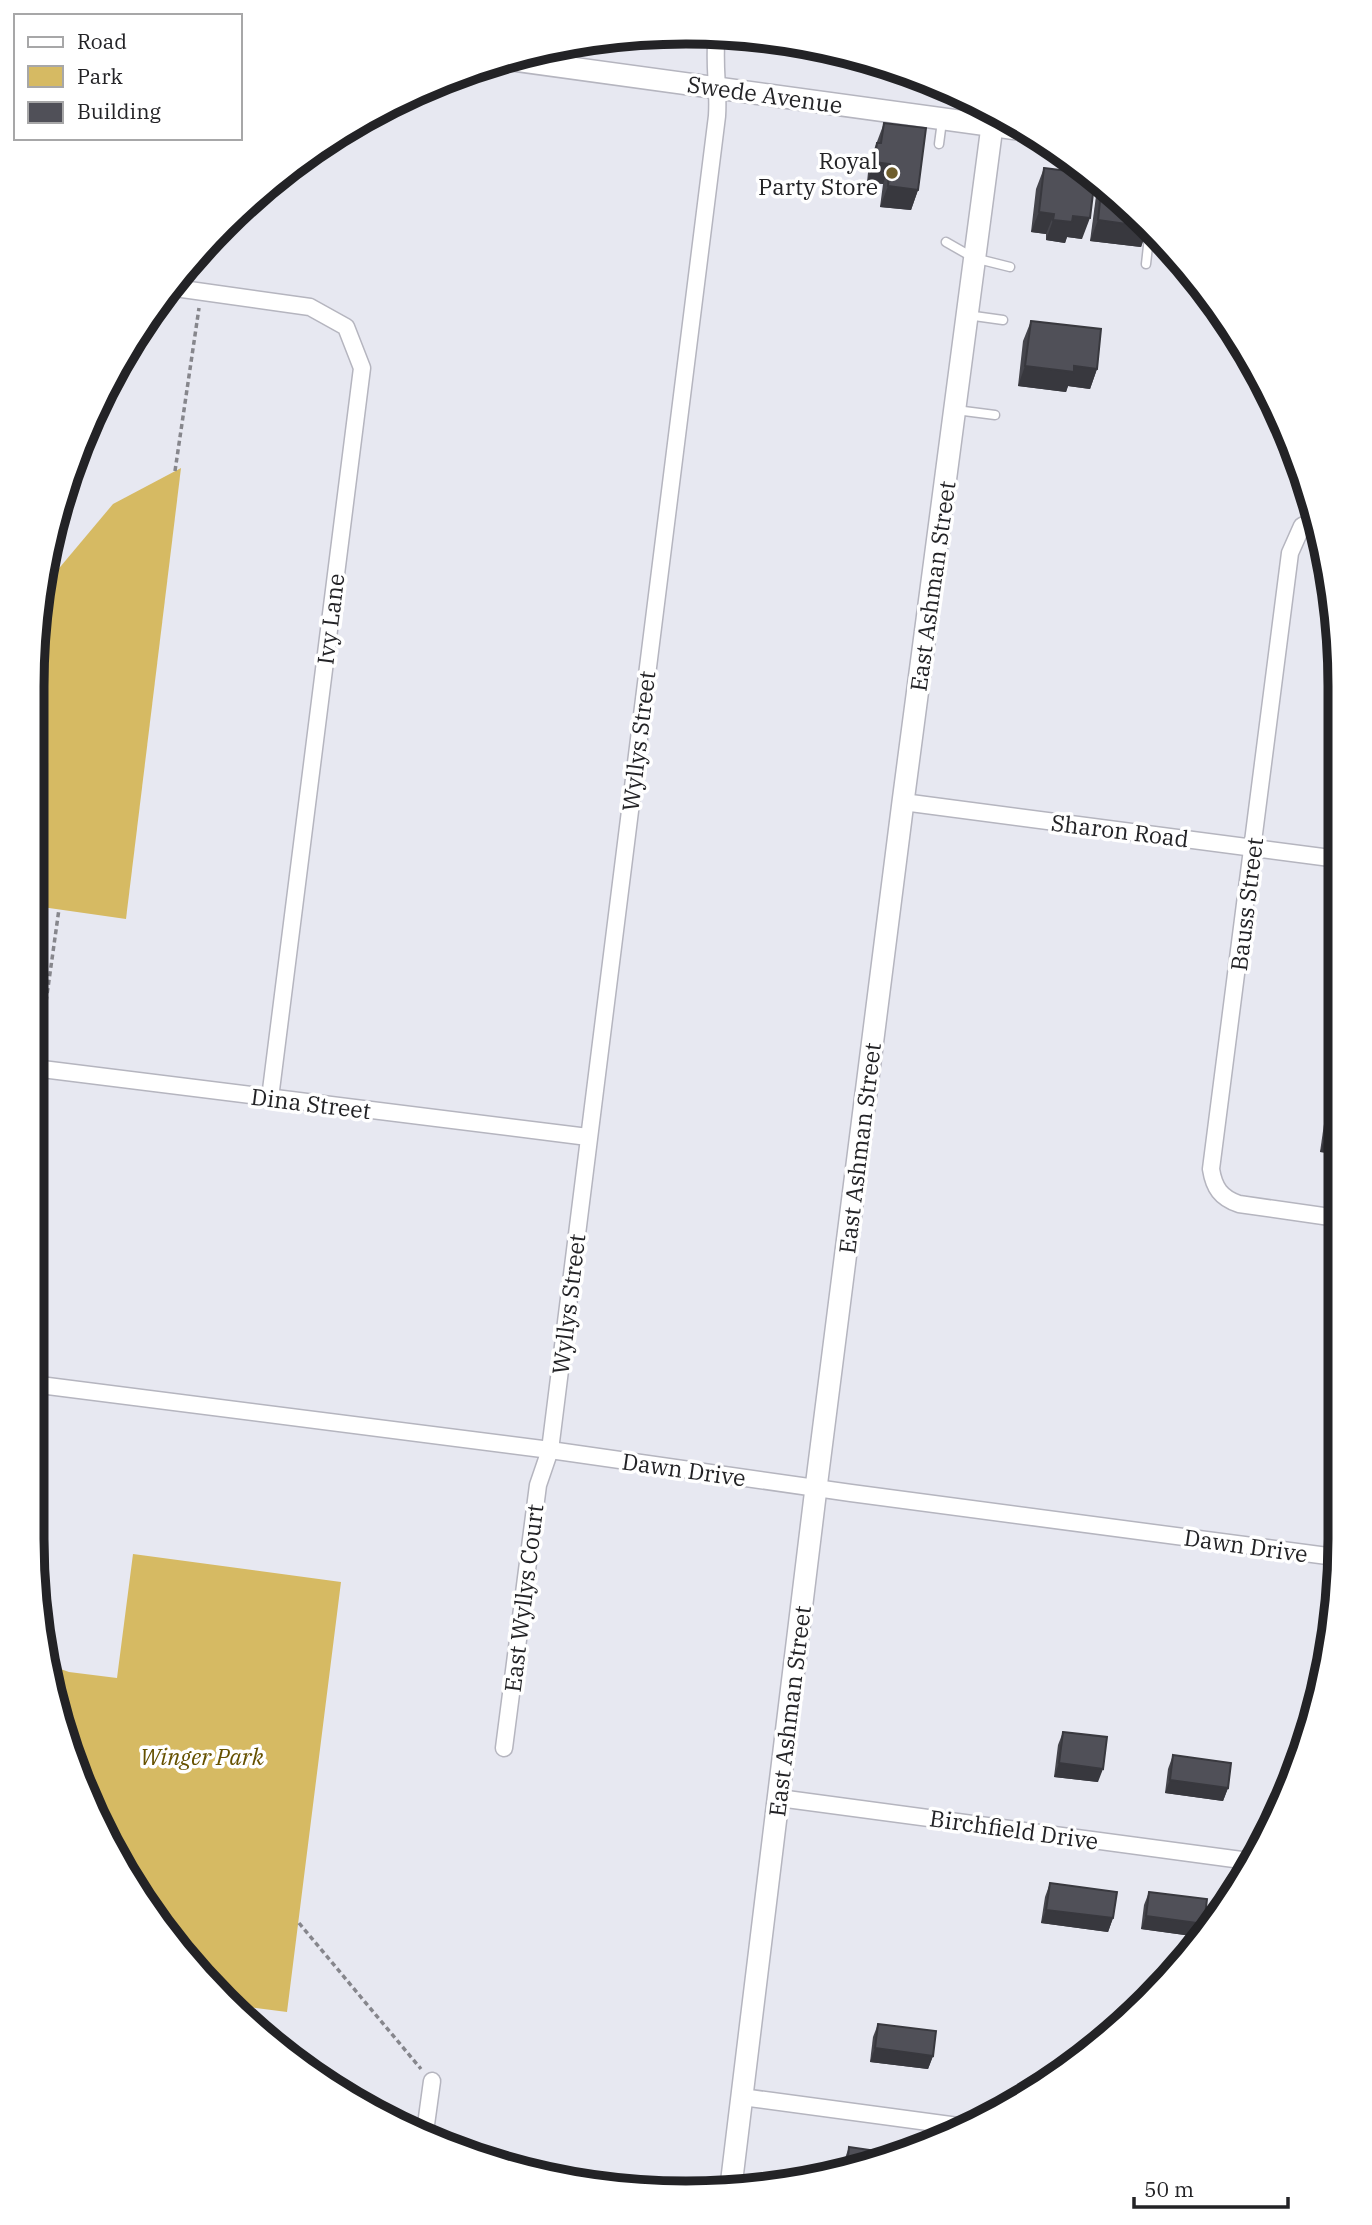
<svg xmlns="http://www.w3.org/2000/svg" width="1372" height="2225" viewBox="0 0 1372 2225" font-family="'IBM Plex Serif',serif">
  <rect width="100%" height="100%" fill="#e7e8f1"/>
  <g fill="#d6ba63">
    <path d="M181 468 126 919 35 906 37 601 40 591 113 504Z"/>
    <path d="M133 1554 341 1582 287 2012 234 2005 167 1937 66 1749 52 1666 69 1672 117 1678Z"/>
  </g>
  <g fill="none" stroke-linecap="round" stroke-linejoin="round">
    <defs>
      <g id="service">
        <path d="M939 144 942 121"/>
        <path d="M946 242 974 258 1010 267"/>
        <path d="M1146 264 1150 228"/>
        <path d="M967 315 1003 320"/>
        <path d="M956 410 995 415"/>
      </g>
      <g id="minor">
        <path d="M168 287 310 307 346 327 362 368 270 1098"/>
        <path d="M1318 519 1302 526 1290 553 1211 1169C1214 1188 1221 1198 1239 1204L1337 1218"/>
        <path d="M903 802 1338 859"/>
        <path d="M34 1068 588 1137"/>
        <path d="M32 1384 550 1450 851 1493 1335 1557"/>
        <path d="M504 1748 538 1485 550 1450 717 116C719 87 713 63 717 33"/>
        <path d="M779 1798 1249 1861"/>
        <path d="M742 2097 958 2126"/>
        <path d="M425 2132 432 2081"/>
      </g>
      <g id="tertiary">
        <path d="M506 59 1025 130"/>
        <path d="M731 2186 816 1488 903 802 994 111"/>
      </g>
    </defs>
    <use href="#service" stroke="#b5b5bf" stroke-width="11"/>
    <use href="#minor" stroke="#b5b5bf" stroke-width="19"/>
    <use href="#tertiary" stroke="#b5b5bf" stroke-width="24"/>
    <g stroke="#86868c" stroke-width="3.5" stroke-dasharray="5 3.5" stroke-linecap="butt">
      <path d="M175 471 199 308"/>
      <path d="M39 1052 59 909"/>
      <path d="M299 1923 421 2069"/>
    </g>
    <use href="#service" stroke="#fff" stroke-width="8"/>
    <use href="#minor" stroke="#fff" stroke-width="16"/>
    <use href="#tertiary" stroke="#fff" stroke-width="21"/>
  </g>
  <g fill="#45454c">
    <path d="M884 123 918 190 911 210 880 207 883 184 867 182 869 163Z"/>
    <path d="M1044 168 1082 239 1067 237 1065 243 1046 240V234L1031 232 1036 189Z"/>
    <path d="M1101 182 1148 227 1141 247 1090 241 1096 196Z"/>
    <path d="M1031 321 1097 369 1090 389 1068 386 1066 392 1018 386 1023 341Z"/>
    <path d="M1329 1111 1337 1112V1154L1320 1152 1324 1124Z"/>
    <path d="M1063 1732 1098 1782 1054 1777 1058 1745Z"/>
    <path d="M1173 1755 1228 1788 1223 1801 1165 1793 1168 1769Z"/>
    <path d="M1050 1883 1113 1918 1108 1932 1041 1923 1045 1897Z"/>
    <path d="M1149 1892 1204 1924 1199 1937 1141 1929 1144 1905Z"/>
    <path d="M878 2024 933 2056 928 2069 870 2062 873 2037Z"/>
    <path d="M849 2147 896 2159 844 2168V2161Z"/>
  </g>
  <g fill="#38383e">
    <path d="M874 162 890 164 883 184 867 182Z"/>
    <path d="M888 186 918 190 911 210 880 207Z"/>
    <path d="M1039 212 1054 214 1046 234 1031 232Z"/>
    <path d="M1073 216 1090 218 1082 239 1067 237 1065 243 1046 240 1053 220Z"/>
    <path d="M1098 220 1148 227 1141 247 1090 241Z"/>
    <path d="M1025 366H1074L1097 369 1090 389 1068 386 1066 392 1018 386Z"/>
    <path d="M1325 1138 1337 1140V1154L1320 1152Z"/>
    <path d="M1059 1763 1103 1769 1098 1782 1054 1777Z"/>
    <path d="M1170 1780 1228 1788 1223 1801 1165 1793Z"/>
    <path d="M1046 1910 1113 1918 1108 1932 1041 1923Z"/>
    <path d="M1146 1916 1204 1924 1199 1937 1141 1929Z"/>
    <path d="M875 2048 933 2056 928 2069 870 2062Z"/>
  </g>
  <g fill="#505058" stroke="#38383e" stroke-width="2">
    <path d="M884 123 926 128 918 190 888 186 890 164 874 162 877 143H881Z"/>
    <path d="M1044 168 1092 174 1095 177 1090 218 1073 216 1072 222 1053 220 1054 214 1039 212Z"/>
    <path d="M1102 183 1148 227 1098 220Z"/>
    <path d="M1031 321 1101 329 1097 369 1074 366V372L1025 366Z"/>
    <path d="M1329 1111 1337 1112V1140L1325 1138Z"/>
    <path d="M1063 1732 1107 1737 1103 1769 1059 1763Z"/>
    <path d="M1173 1755 1231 1763 1228 1788 1170 1780Z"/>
    <path d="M1050 1883 1117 1892 1113 1918 1046 1910Z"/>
    <path d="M1149 1892 1207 1899 1204 1924 1146 1916Z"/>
    <path d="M878 2024 936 2031 933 2056 875 2048Z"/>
    <path d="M849 2147 904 2155 896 2159 847 2167Z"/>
  </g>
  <circle fill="#6f5e2c" stroke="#fff" stroke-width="2.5" cx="892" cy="173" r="7"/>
  <g text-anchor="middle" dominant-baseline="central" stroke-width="7" stroke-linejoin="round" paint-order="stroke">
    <g font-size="23" fill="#232326" stroke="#fff">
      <text transform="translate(765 94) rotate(8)">Swede Avenue</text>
      <text transform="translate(932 586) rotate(-82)">East Ashman Street</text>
      <text transform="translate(330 619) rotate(-83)">Ivy Lane</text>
      <text transform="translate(638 741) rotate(-83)">Wyllys Street</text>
      <text transform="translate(1120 830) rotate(7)">Sharon Road</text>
      <text transform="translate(1246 904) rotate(-83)">Bauss Street</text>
      <text transform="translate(311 1103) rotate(7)">Dina Street</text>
      <text transform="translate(859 1148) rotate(-83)">East Ashman Street</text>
      <text transform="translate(568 1304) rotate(-83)">Wyllys Street</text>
      <text transform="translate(684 1469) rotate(8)">Dawn Drive</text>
      <text transform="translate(1246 1545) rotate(8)">Dawn Drive</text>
      <text transform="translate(523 1598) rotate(-83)">East Wyllys Court</text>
      <text transform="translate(789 1711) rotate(-83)">East Ashman Street</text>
      <text transform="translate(1014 1829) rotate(8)">Birchfield Drive</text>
    </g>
    <g font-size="23" fill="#232326" stroke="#fff" text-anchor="end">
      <text x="878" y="160">Royal<tspan x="878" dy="26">Party Store</tspan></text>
    </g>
    <g font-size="23" font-style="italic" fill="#665100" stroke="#fff">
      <text x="202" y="1756">Winger Park</text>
    </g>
  </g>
  <path d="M0 0H1372V2225H0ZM686 44H686A642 642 0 0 1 1328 686V1539A642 642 0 0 1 686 2181H686A642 642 0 0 1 44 1539V686A642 642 0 0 1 686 44Z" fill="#fff" fill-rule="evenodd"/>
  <path fill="none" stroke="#232326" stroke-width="9" d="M686 44H686A642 642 0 0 1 1328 686V1539A642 642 0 0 1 686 2181H686A642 642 0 0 1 44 1539V686A642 642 0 0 1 686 44Z"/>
  <rect x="14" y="14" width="228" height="126" fill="#ffffff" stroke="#a7a7a8" stroke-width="2"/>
  <rect x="28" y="37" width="35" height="10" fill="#ffffff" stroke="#a7a7a8" stroke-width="2"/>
  <text x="77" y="49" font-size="21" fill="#232326">Road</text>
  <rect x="28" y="66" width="35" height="21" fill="#d6ba63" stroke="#a7a7a8" stroke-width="2"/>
  <text x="77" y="84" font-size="21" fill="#232326">Park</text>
  <rect x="28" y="102" width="35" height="21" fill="#505058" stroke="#a7a7a8" stroke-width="2"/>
  <text x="77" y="119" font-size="21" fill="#232326">Building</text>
  <path d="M1134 2197v10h154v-10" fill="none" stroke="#232326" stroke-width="3.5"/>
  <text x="1144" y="2197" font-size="21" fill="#232326" stroke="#ffffff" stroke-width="5" paint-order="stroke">50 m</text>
</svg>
